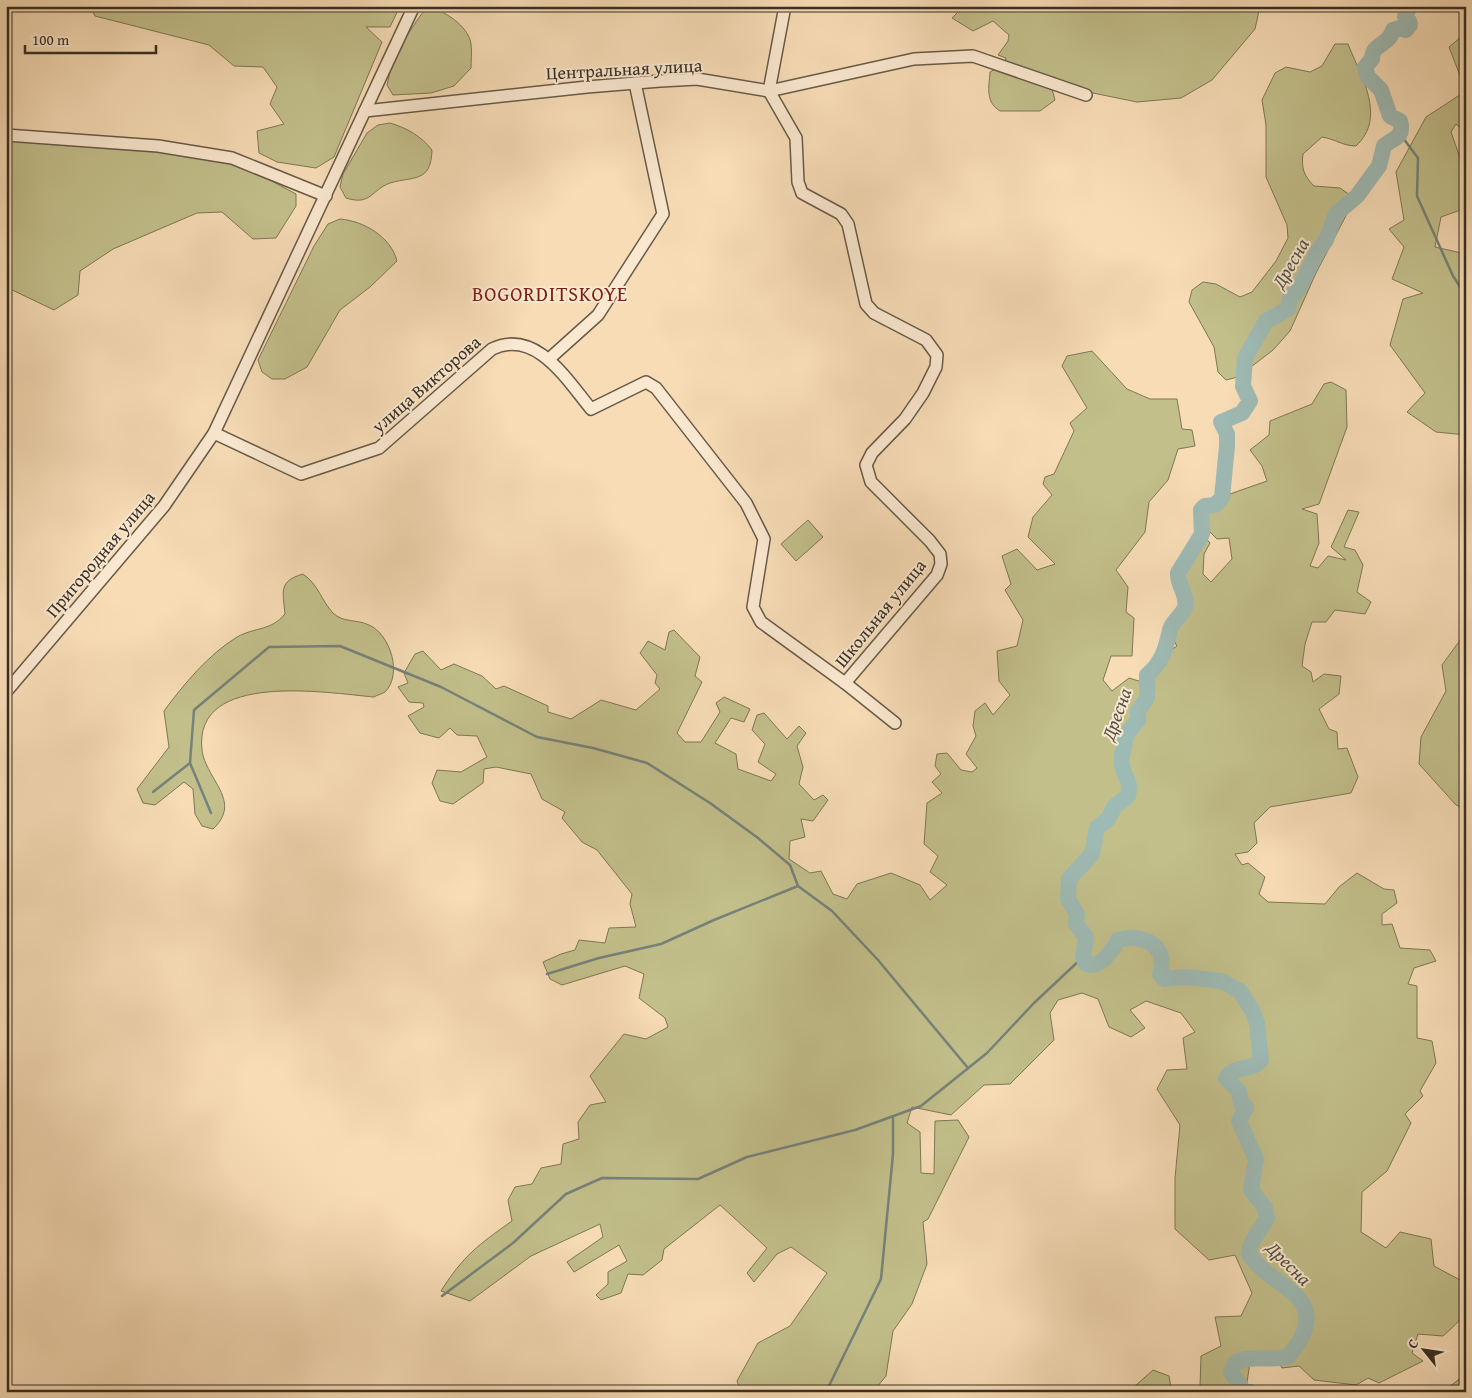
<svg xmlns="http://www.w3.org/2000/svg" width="1472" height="1398" viewBox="0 0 1472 1398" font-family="'Gentium Book Plus',serif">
  <rect width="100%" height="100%" fill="#f7dcb6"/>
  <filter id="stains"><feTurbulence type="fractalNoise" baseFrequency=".004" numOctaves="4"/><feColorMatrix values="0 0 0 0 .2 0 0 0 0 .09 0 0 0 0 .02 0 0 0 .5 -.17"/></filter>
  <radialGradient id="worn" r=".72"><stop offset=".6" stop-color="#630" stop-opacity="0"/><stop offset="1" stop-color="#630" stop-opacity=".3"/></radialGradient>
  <g fill="#c2bf8b" stroke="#7e7757">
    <path d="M90 6H400L390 27H366L382 42 334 157 316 168 277 162 259 153 257 131 284 124 270 104 277 87 263 67 234 66 209 45 95 16Z"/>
    <path d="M964 6H1260L1255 29 1212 80 1181 98 1137 102 1088 92 1005 62 1006 58 998 55 1008 41 1009 35 993 21 973 31 952 18Z"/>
    <path d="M435 9C449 14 469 28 471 44 472 52 471 61 471 68L454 86 431 93 393 95 387 85C392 58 407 34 423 12Z"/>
    <path d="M1466 33V133L1456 124 1451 132 1466 175V208L1441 217 1435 247 1466 254V435L1436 432 1407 412 1425 393 1390 345 1403 299 1423 293 1392 279 1404 247 1389 229 1404 220 1396 172 1426 117 1466 91 1449 47Z"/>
    <path d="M1335 44H1348C1361 77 1387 117 1356 146 1343 146 1335 139 1322 137L1303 154C1301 168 1304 176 1314 186L1340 188 1350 195V208L1316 273 1290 331 1273 350 1238 377 1226 380 1218 372 1214 347 1189 302 1192 290 1203 282 1216 284 1240 297 1252 292 1276 261 1288 238 1287 225 1266 177V125L1262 100 1275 73 1286 67 1310 72 1322 66Z"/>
    <path d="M997 68 1052 89 1055 100 1040 111H1000C985 102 989 87 990 72Z"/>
    <path d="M390 123C407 128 421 136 432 150 431 183 414 176 390 183 371 190 371 206 346 198L340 187 343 174 367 133 378 125Z"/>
    <path d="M6 137 158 151 236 162 296 194V206L276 238 253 239 222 212 197 213 113 249 80 271 78 295 54 310 6 287Z"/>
    <path d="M340 219C364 221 391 237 397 261L370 287 340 310 307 367 285 379H272L262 372 258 360 314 246 328 224Z"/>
    <path d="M1092 351 1127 389 1150 399H1177L1182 429 1192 430 1195 446 1178 449 1168 480 1149 502 1145 532 1116 570 1128 587 1126 612 1134 618 1132 656H1111L1103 680 1112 691 1129 678 1142 682 1153 662 1177 646 1170 634 1187 618 1179 581 1186 562 1193 561 1194 540 1203 535 1210 543 1204 554 1203 574 1211 582 1232 559 1229 538 1217 539 1204 526 1205 509 1230 494 1267 481 1262 466 1250 450 1269 435 1270 421 1312 404 1324 384 1331 382 1346 390 1347 427 1319 504 1302 509 1317 514 1319 543 1310 566 1318 568 1328 556 1346 560 1331 547 1348 510 1359 512 1344 547 1355 550 1363 565 1357 592 1371 602 1365 614 1335 610 1326 622H1312L1305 644 1302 666 1311 672 1313 682 1324 674 1341 676 1339 694 1319 709 1329 729 1337 732 1338 749 1347 748 1358 777 1351 793 1270 807 1254 823 1257 843 1248 852 1235 854 1242 865 1248 863 1265 877 1259 894 1268 902 1325 904 1339 887 1357 873 1384 889 1394 890 1397 903 1382 914V925L1392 924 1400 948 1430 950 1436 961 1414 968 1408 984 1417 986V1038L1432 1041 1436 1063 1420 1091 1423 1096 1405 1114 1411 1123 1387 1171 1362 1192 1361 1232 1386 1248 1400 1232 1431 1239 1434 1266 1460 1280 1466 1276C1466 1313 1471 1311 1443 1336L1418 1334 1412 1353 1423 1361 1379 1383 1368 1378 1356 1385 1314 1380 1299 1366 1282 1368 1272 1351 1250 1363 1246 1388 1252 1392H1137L1135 1386 1153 1370 1169 1376 1171 1388 1200 1387 1201 1356 1221 1346 1215 1317 1241 1316 1252 1293 1235 1255 1209 1260 1175 1229V1178L1180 1125 1157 1089 1167 1070 1187 1069 1183 1038 1195 1032 1181 1013 1146 1001 1130 1010 1145 1028 1131 1037 1109 1027 1098 999 1082 993 1058 1000 1050 1013 1054 1040 1010 1084 984 1085 951 1115 912 1107 907 1123 920 1132 921 1173 934 1174 935 1121 958 1120 969 1137 928 1219 923 1222 927 1264 912 1304 893 1331 886 1376 873 1392H741L737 1381 758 1343 790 1326 827 1273 791 1247 777 1254 754 1282 747 1273 767 1248 720 1205 664 1249 662 1260 643 1275 628 1274 621 1293 601 1300 596 1295 608 1284V1272L627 1261 619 1245 574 1272 567 1262 603 1237 600 1224 531 1256 470 1301 441 1291C463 1256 478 1245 512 1221L508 1200 515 1187 532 1184 541 1168 561 1164 563 1144 579 1139 578 1122 590 1105 606 1102 590 1076 624 1034 646 1039 668 1027 665 1018 639 998 644 974 625 966 562 985 550 979 543 962 561 954 575 950 579 940 605 943 609 928 636 927 630 904 632 894 597 850 582 842 562 818 565 812 542 799 531 774 496 767 484 769 483 783 453 804 440 801 432 783 437 770 461 772 487 757 477 736 457 735 450 728 439 738 420 733 408 716 424 707 423 703 409 702 398 687 408 683 404 673 415 654 423 651 441 670 454 664 482 676 496 689 504 686 548 706V712L571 719 601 700 636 710 660 689 655 683 657 675 640 653 648 641 665 650 669 632 674 630 700 657 695 676 702 682 677 733 685 742H701L720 712 716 703 724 697 750 709 744 722 731 718 715 743 736 754 738 769 771 781 776 774 758 762 765 744 752 730 757 715 764 713 787 739 799 726 806 733 797 746 803 767 799 784 814 800 823 795 828 800 813 821 801 819 805 837 790 841 789 859 810 873 821 871 833 894 847 899 857 884 891 873 920 885 930 900 947 885 930 872 938 856 924 844 927 803 942 793 932 782 941 774 935 766 937 754 947 753 961 770 972 772 977 768 966 754 976 736 973 726 975 711 985 703 993 715 1010 695 999 681 997 651 1017 646 1023 620 1005 590 1011 584 1002 556 1017 549 1037 570 1055 564 1028 537 1033 517 1052 495 1043 484 1045 477 1054 474 1074 431 1070 423 1087 408 1062 366 1067 356Z"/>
    <path d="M808 520 823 537 796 561 781 544Z"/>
    <path d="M303 574C318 584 321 600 333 613 343 623 357 619 369 625 390 634 403 674 385 692 382 694 377 695 374 697 328 693 193 670 202 750 206 780 243 801 213 829L202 826 195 814 193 789 184 782 155 805 143 803 137 789 169 747 164 711C184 684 208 655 237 637 255 627 271 631 285 614 283 592 278 581 303 574Z"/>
    <path d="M1466 632V809L1456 805 1419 764 1421 737 1446 691 1442 665Z"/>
    <path d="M1466 1374V1392H1450L1449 1387Z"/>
  </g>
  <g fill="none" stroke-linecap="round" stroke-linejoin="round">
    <g stroke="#76827a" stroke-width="2.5">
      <path d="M1400 134 1418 158 1417 196 1453 276 1466 296"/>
      <path d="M153 792 190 763"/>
      <path d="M211 813 190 763 194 710 269 647 340 646 441 687 537 737 593 748 647 763 710 803 758 838 790 865 798 886"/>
      <path d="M547 974 599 958 661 944 714 920 798 886 832 911 878 960 968 1068"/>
      <path d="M442 1296 513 1243 566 1194 602 1178 698 1179 747 1157 855 1130 921 1106 987 1053 1034 1003 1083 957"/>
      <path d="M826 1392 881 1279 893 1154V1117"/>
    </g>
    <path stroke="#9ebab4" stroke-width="16" d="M1251 1392 1243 1390 1231 1372 1235 1363C1252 1354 1272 1362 1289 1356 1338 1294 1272 1291 1249 1254L1251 1244 1267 1218 1265 1208 1251 1190 1256 1159 1239 1121 1246 1107 1241 1103 1239 1091 1226 1078C1234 1064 1252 1072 1261 1060L1257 1023 1253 1012 1240 991 1221 981 1185 977 1164 979 1160 974C1169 945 1142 933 1118 940 1112 951 1101 969 1086 964L1083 957 1086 937 1076 924 1077 914 1068 899 1069 879 1092 854 1097 828 1108 819 1115 806 1128 796C1132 779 1123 778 1122 764 1120 755 1126 745 1126 735L1138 720V711L1147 698V675C1162 663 1166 648 1170 630 1172 621 1182 616 1185 607 1188 595 1177 585 1178 573L1202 534 1201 510 1205 506 1215 505 1222 498 1227 446V434L1221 422 1242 413 1250 401 1243 386 1245 358 1266 321 1288 309 1290 299 1299 288 1318 251 1326 240 1336 214 1357 196 1379 166 1384 146C1392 138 1405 139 1400 121L1390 116 1381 90 1368 77 1365 67 1372 59C1372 43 1389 46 1393 30L1399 28 1406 30 1410 25 1409 21 1405 16 1410 6"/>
    <defs>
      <g id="minor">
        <path d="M785 6 769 91 796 138 798 182 802 193 841 214 848 224 866 304 874 313 926 340 937 355 936 367 923 393 905 419 872 453 866 465 871 482 930 541 940 554 941 564 937 575 845 683"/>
        <path d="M365 111 587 87 660 81 697 79 769 91 914 59 973 56 1086 95"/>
        <path d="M6 135 158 146 232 158 326 196"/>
        <path d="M549 359 598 315 663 214 635 83"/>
        <path d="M214 433 301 474 379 448 492 349C536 328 567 380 591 409L646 382 656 388 746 503 764 539 753 607 761 622 845 683 895 723"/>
        <path d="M6 692 164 506 214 433 414 6"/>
      </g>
    </defs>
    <use href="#minor" stroke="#685a48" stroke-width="14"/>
    <use href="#minor" stroke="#fae8d0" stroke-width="11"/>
  </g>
  <g text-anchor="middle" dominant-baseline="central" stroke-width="4" stroke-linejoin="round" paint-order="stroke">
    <g font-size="18" fill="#392f23" stroke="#fae8d0">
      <text transform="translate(624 69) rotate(-3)">Центральная улица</text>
      <text transform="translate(426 384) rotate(-41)">улица Викторова</text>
      <text transform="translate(100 554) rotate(-50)">Пригородная улица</text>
      <text transform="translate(880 613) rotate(-51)">Школьная улица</text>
    </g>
    <g font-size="19" font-style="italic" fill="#525247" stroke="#fae8d0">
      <text transform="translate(1290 263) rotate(-60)">Дресна</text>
      <text transform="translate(1116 714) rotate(-70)">Дресна</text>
      <text transform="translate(1289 1263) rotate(45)">Дресна</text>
    </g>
    <g font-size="20" letter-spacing="1" fill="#7a1f14" stroke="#fae8d0">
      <text x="550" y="293">BOGORDITSKOYE</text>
    </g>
  </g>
  <rect width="1472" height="1398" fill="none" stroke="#f7dcb6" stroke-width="25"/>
  <rect x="8" y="8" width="1457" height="1383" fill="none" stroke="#392f23" stroke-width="2.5"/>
  <rect x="12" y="12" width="1447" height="1373" fill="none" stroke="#392f23"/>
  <g transform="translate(1424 1350) rotate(300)" stroke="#fae8d0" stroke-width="4" paint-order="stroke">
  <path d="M0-4L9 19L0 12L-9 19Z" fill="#392f23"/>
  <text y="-8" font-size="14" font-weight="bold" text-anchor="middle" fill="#392f23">С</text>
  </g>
  <path d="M25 45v8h131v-8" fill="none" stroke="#392f23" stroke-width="2.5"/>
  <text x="32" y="45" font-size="15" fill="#392f23" stroke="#fae8d0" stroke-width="4" paint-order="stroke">100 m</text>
  <rect width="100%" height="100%" filter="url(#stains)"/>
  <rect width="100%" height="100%" fill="url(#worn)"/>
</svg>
